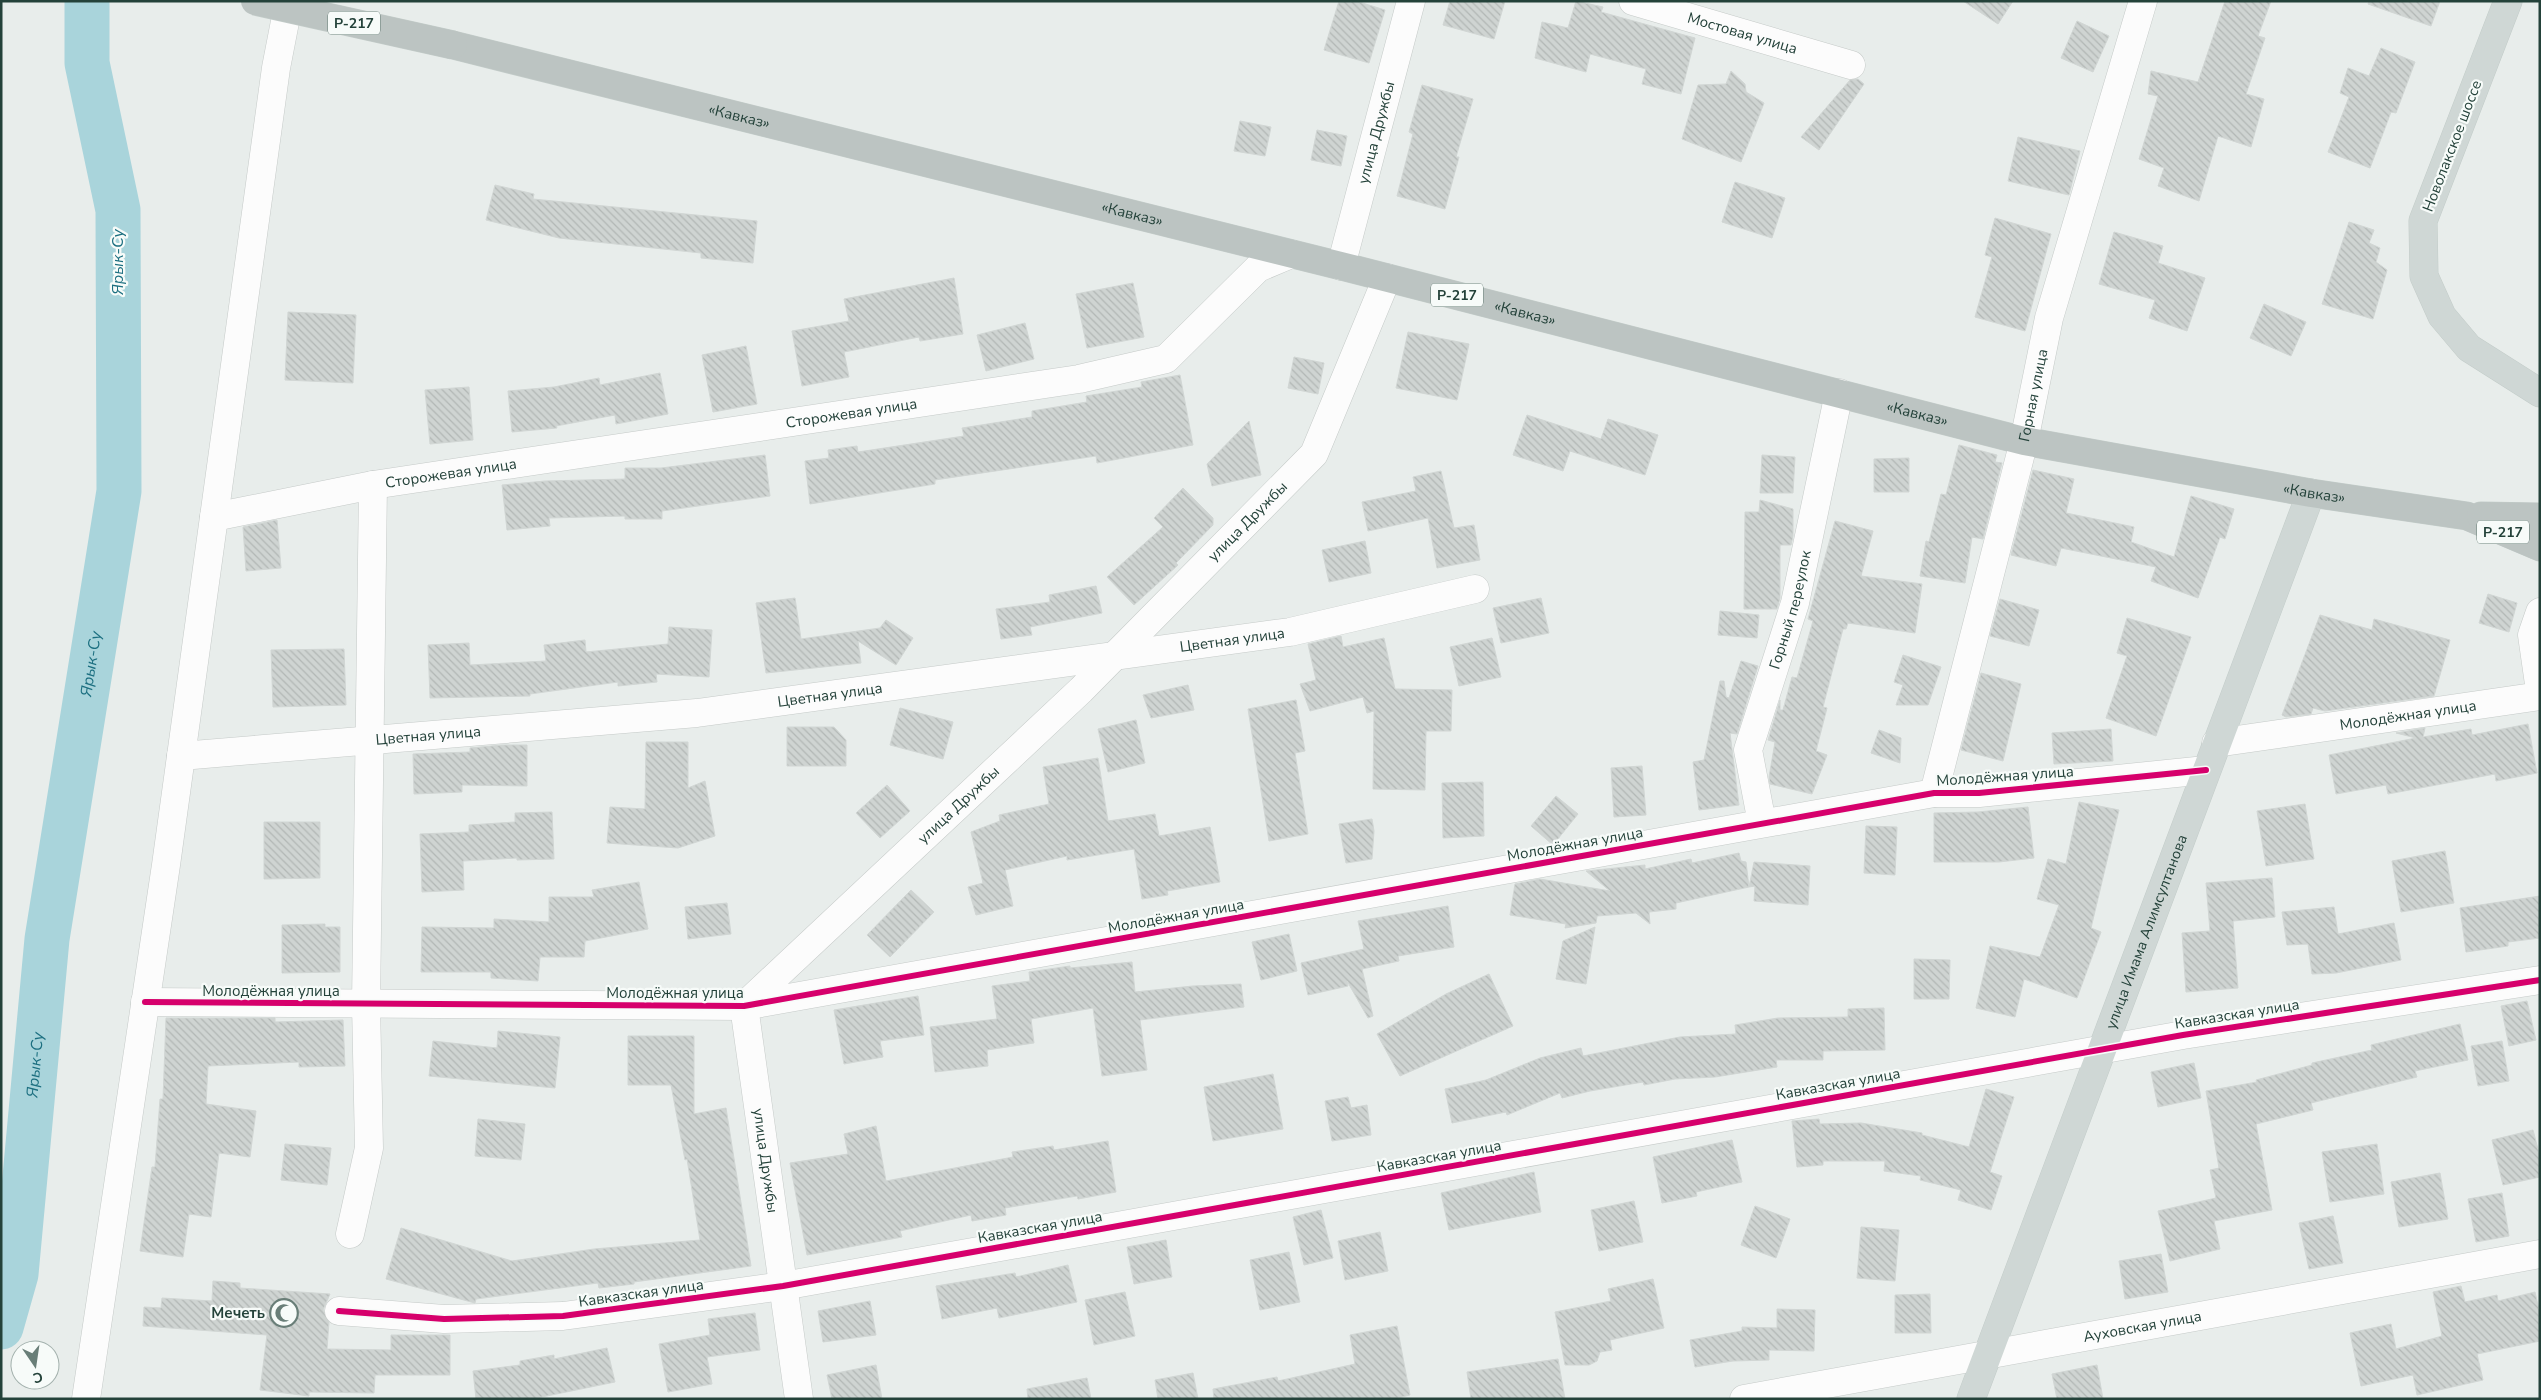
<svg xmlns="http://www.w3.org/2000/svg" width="2541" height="1400" viewBox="0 0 2541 1400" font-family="'Nunito Sans',sans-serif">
  <defs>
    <pattern id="building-back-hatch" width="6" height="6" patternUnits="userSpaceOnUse" patternTransform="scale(1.25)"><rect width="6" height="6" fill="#cfd4d2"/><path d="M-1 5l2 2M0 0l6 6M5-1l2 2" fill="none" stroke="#b2b7b5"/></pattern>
  </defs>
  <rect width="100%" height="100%" fill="#e8edeb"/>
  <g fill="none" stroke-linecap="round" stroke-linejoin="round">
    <path stroke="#a9d4db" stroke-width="45" id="s1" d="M1 1327 16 1274 47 939 119 491 118 210 87 63V1"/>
  </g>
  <g fill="url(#building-back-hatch)" stroke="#d1d6d4">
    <path d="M1339 1H1356L1385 10 1369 63 1324 50Z"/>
    <path d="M1450 1H1505L1494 39 1443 25Z"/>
    <path d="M1576 1 1603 7 1601 12 1695 38 1681 94 1642 84 1646 69 1590 54 1586 72 1535 58 1542 22 1568 28Z"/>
    <path d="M1963 1H2013L1998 24Z"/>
    <path d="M2225 1H2271L2258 36 2265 38 2246 94 2264 99 2251 147 2218 136 2199 201 2158 186 2164 168 2139 159 2158 96 2148 94 2151 71 2198 82Z"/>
    <path d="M2369 1H2440L2431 26 2368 4Z"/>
    <path d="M2077 21 2109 36 2093 72 2061 58Z"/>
    <path d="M2381 48 2415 62 2396 113 2391 112 2370 168 2328 152 2349 97 2340 93 2348 68 2369 76Z"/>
    <path d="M1731 71 1745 84 1746 92 1764 103 1741 162 1682 139 1698 85 1726 84Z"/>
    <path d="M1858 79 1864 84 1819 150 1801 137 1850 80Z"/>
    <path d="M1422 85 1473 99 1456 157H1459L1445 209 1397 196 1413 134 1409 132Z"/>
    <path d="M1240 121 1271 127 1265 156 1234 151Z"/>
    <path d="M1317 130 1347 136 1341 166 1311 160Z"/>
    <path d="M2018 137 2080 151 2069 195 2008 181Z"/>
    <path d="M1735 182 1785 198 1772 238 1722 222Z"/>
    <path d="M495 185 534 194 533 199 757 221 753 263 701 258V253L559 238 486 220Z"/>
    <path d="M1995 218 2051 234 2025 331 1975 317 1992 257 1985 255Z"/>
    <path d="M2349 222 2374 230 2369 243 2380 248 2376 262 2387 270 2373 319 2322 304Z"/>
    <path d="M2114 232 2163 246 2158 263 2205 278 2187 331 2149 318 2155 300 2099 284Z"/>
    <path d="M954 278 963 334 920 341 919 337 844 352 849 377 802 386 792 331 849 321 844 299Z"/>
    <path d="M1133 283 1144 337 1087 348 1076 294Z"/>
    <path d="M2264 304 2306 322 2291 356 2250 338Z"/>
    <path d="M288 312 356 315 353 383 285 380Z"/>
    <path d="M1025 323 1034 359 986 371 977 335Z"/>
    <path d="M1408 332 1469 344 1457 400 1396 388Z"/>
    <path d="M746 346 757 404 713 412 702 355Z"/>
    <path d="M1294 357 1324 363 1318 394 1288 388Z"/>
    <path d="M660 373 668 414 616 424 615 415 556 426 557 428 512 432 508 391 554 387 599 378 600 385Z"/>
    <path d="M1180 375 1193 445 1097 463 1096 456 935 480V484L810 504 805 461 829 458 828 450 857 446 858 452 964 436 962 428 1032 417V411L1087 402 1086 396 1142 387 1141 382Z"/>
    <path d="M469 387 473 440 430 444 425 390Z"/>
    <path d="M1527 415 1601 439 1608 419 1658 435 1645 475 1570 451 1563 471 1513 455Z"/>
    <path d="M1249 421 1261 475 1212 486 1207 464Z"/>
    <path d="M1959 445 1997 455 1995 462 2002 463 1983 539 1972 537 1965 583 1920 576 1926 541 1929 542 1941 494 1946 495Z"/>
    <path d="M765 455 770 496 662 511V519H625V516L549 518 550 526 507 530 502 485 545 481 625 479V468H661Z"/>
    <path d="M1762 455 1795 457 1793 493H1760Z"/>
    <path d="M1909 458V492H1874V459Z"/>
    <path d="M2033 470 2074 479 2066 513 2134 527 2131 542 2174 557 2191 496 2234 509 2225 539 2220 537 2198 598 2151 581 2156 567 2061 548 2056 566 2011 555Z"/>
    <path d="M1441 471 1454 528 1474 525 1480 560 1437 568 1428 518 1368 531 1362 502 1416 491 1413 477Z"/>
    <path d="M1183 488 1213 518V525L1176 563 1178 565 1134 605 1107 577 1163 527 1154 518Z"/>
    <path d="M1760 500 1793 509V536L1791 545H1780V598L1777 609H1744L1745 512H1759Z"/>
    <path d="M277 520 281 568 246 571 243 527Z"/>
    <path d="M1835 521 1873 531 1861 576 1922 584 1915 633 1848 623 1846 629H1843L1823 707 1827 708 1816 751 1827 755 1812 794 1770 784 1769 777 1775 742 1768 740 1780 700V710H1783L1792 677 1797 678 1813 621 1808 619Z"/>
    <path d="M1365 541 1371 573 1329 582 1322 550Z"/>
    <path d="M1096 586 1102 613 1030 627 1032 635 1001 639 996 609 1050 602 1049 595Z"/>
    <path d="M2488 594 2517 603 2509 632 2479 623Z"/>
    <path d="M795 598 801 639 880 628 886 620 913 638 896 665 858 641 861 663 766 673 756 603Z"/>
    <path d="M1541 598 1549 633 1501 643 1493 608Z"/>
    <path d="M2000 599 2039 610 2029 646 1990 636Z"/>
    <path d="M1720 611 1759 615 1757 638 1718 635Z"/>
    <path d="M2320 615 2372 630 2374 619 2450 640 2434 696 2325 711 2313 708 2311 714 2286 717 2282 715Z"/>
    <path d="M2127 618 2191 637 2156 736 2106 718 2127 656 2117 653Z"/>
    <path d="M669 627 712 630 709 677 656 674 657 682 618 686V682L530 694V696L430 698 428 645 469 643 470 665 546 661 544 645 585 640 586 652 668 644Z"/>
    <path d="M1341 636 1343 647 1384 638 1395 689 1452 690 1451 731H1426L1425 790 1373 789 1374 711 1367 713 1363 697 1310 711 1300 684 1316 680 1308 644Z"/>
    <path d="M1492 638 1501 677 1459 686 1450 647Z"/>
    <path d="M344 649 346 705 273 707 271 650Z"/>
    <path d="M1903 655 1941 667 1928 705H1896L1903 685 1894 682Z"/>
    <path d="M1741 661 1758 666 1737 734 1730 733 1739 805 1699 810 1693 762 1704 760 1720 681H1724L1726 697 1729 698Z"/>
    <path d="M1981 673 2021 684 2003 761 1961 750Z"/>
    <path d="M1188 685 1194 710 1151 718 1143 695Z"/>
    <path d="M1296 700 1305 751 1295 753 1308 834 1269 841 1248 709Z"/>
    <path d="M900 708 953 722 943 759 890 745Z"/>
    <path d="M1136 720 1145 763 1108 772 1098 729Z"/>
    <path d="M2528 724 2537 773 2496 781 2495 774 2388 794 2386 785 2336 794 2329 755 2416 738 2396 733 2425 728 2423 737 2471 729 2472 735Z"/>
    <path d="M787 727H834L846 740V766H787Z"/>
    <path d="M2111 729 2113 761 2054 764 2052 733Z"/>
    <path d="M1879 730 1901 738 1900 763 1871 753Z"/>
    <path d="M646 742H688V788L705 781 715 836 678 848 607 843 610 807 645 809Z"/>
    <path d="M502 745H527V786L462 785V792L414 794 413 754 470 752V748Z"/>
    <path d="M1098 758 1108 821 1155 814 1159 836 1210 827 1220 882 1167 891 1168 895 1142 899 1134 849 1067 860V856L1005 870 1013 906 976 915 968 887 983 883 971 832 1000 821 999 815 1049 804 1043 767Z"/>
    <path d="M1642 766 1646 815 1614 817 1611 768Z"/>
    <path d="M1483 782 1484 836 1443 838 1442 783Z"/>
    <path d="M887 785 910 811 880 838 856 813Z"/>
    <path d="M1556 796 1578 814 1553 845 1531 826Z"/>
    <path d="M2079 802 2119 810 2091 928 2101 932 2077 998 2024 979 2015 1017 1976 1008 1990 946 2040 957 2059 905 2037 899 2048 859 2066 864Z"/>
    <path d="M2305 804 2314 859 2266 866 2257 811Z"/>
    <path d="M2028 807 2034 858 1999 862H1934V813L1978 812Z"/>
    <path d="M552 812 554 859 517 860V858L463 861 464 890 422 892 420 834 469 832V825L515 822V813Z"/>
    <path d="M1372 819 1374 831 1372 859 1346 863 1339 824Z"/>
    <path d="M264 822H320V878L264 879Z"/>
    <path d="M1866 826 1897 827 1895 875 1864 873Z"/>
    <path d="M2445 851 2454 903 2401 912 2392 861Z"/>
    <path d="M1739 853 1741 861 1746 862 1749 887 1676 903V909L1649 912 1650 924 1636 913 1597 916 1596 923 1565 928 1566 924 1510 915 1515 884 1540 879 1610 891 1586 871 1645 865V869L1691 859 1692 863Z"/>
    <path d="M1754 862 1810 866 1808 905 1754 901 1755 886 1749 887Z"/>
    <path d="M2272 878 2275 917 2233 921 2238 988 2186 992 2182 933 2210 931 2206 883Z"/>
    <path d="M639 882 648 929 585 941 584 957H540L538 981 491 978V972H421L422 927 494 928V919L549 922V897H594L592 890Z"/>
    <path d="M911 890 934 912 890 957 867 935Z"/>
    <path d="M2540 896V938L2508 942V946L2466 952 2460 908Z"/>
    <path d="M727 903 731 934 688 939 685 907Z"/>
    <path d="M1448 906 1454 947 1398 956 1399 961 1362 969 1373 1016 1368 1018 1347 981 1348 986 1308 995 1301 963 1364 949 1358 921Z"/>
    <path d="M2334 907 2338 934 2394 923 2401 960 2336 973 2312 974 2308 944 2287 945 2282 912Z"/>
    <path d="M325 924V927H340V972L282 973V925Z"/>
    <path d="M1595 927 1586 984 1556 979 1563 941Z"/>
    <path d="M1289 934 1297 971 1261 980 1252 942Z"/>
    <path d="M1914 959 1950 960 1949 999H1914Z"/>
    <path d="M1132 962 1135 992 1193 986 1241 984 1244 1007 1140 1020 1147 1070 1102 1076 1093 1008 1031 1019 1034 1043 987 1050 988 1066 935 1072 930 1027 997 1019 992 986 1030 981 1029 972 1070 966V968Z"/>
    <path d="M1489 974 1513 1026 1400 1076 1377 1034 1446 994Z"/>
    <path d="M918 996 924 1035 880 1041 883 1057 844 1064 834 1010Z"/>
    <path d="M2527 1001 2536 1040 2509 1046 2501 1006Z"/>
    <path d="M1884 1008 1885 1050 1823 1051V1060H1776L1777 1067 1715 1077 1675 1079 1644 1085 1643 1082 1590 1091 1562 1098 1560 1093 1507 1115 1506 1112 1452 1123 1445 1089 1486 1080 1540 1058 1581 1048 1583 1056 1680 1037 1736 1034 1735 1025 1778 1018 1848 1017V1009Z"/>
    <path d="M166 1018H275V1022L343 1020 345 1066 299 1067V1062L208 1066 206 1104 256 1111 250 1157 219 1153 211 1217 189 1214 183 1257 140 1251 152 1167H155L160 1099H163Z"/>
    <path d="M2460 1024 2468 1060 2415 1071 2417 1077 2311 1103 2313 1110 2256 1124 2272 1210 2214 1221 2220 1249 2170 1261 2158 1211 2216 1198 2210 1170 2219 1168 2206 1091 2257 1082 2256 1080 2312 1065V1063L2372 1050 2371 1045Z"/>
    <path d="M498 1031 560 1037 555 1088 429 1076 433 1041 497 1048Z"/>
    <path d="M628 1036H694V1114L726 1108 751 1266 634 1282V1284L599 1288 598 1283 476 1299 475 1303 386 1279 401 1228 512 1261 594 1249 700 1240 687 1159 685 1160 671 1085H628Z"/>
    <path d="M2502 1041 2509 1081 2478 1086 2471 1046Z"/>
    <path d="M2194 1063 2201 1098 2158 1107 2151 1072Z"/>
    <path d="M1273 1074 1283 1129 1213 1141 1204 1087Z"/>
    <path d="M1986 1089 2014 1097 1990 1172 2002 1176 1991 1210 1958 1200 1961 1190 1920 1180 1921 1176 1884 1171 1885 1161H1823V1165L1797 1167 1792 1121 1819 1119 1820 1124 1861 1123 1922 1133V1135L1969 1147Z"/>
    <path d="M1348 1097 1351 1108 1367 1105 1371 1135 1332 1141 1325 1101Z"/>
    <path d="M478 1119 525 1124 521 1160 475 1156Z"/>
    <path d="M876 1126 886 1181 1013 1157 1012 1152 1053 1146 1054 1150 1108 1141 1116 1192 1078 1199 1077 1196 1005 1208 1006 1215 972 1221 971 1215 900 1231 902 1237 807 1255 790 1163 848 1154 844 1134Z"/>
    <path d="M2533 1130 2540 1157V1177L2503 1185 2492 1140Z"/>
    <path d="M1732 1140 1742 1182 1696 1192 1697 1196 1662 1203 1653 1157Z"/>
    <path d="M285 1144 331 1148 327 1185 281 1180Z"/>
    <path d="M2377 1144 2384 1194 2330 1202 2322 1152Z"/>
    <path d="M1534 1172 1541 1212 1449 1230 1441 1193Z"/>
    <path d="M2440 1173 2448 1219 2399 1227 2391 1182Z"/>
    <path d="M2502 1193 2509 1236 2476 1242 2468 1199Z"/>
    <path d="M1634 1201 1643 1242 1599 1251 1591 1210Z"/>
    <path d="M1755 1206 1790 1219 1776 1258 1741 1245Z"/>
    <path d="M1321 1210 1333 1258 1304 1265 1293 1217Z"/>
    <path d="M2333 1216 2343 1263 2309 1269 2299 1223Z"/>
    <path d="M1861 1227 1899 1230 1895 1281 1857 1278Z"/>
    <path d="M1380 1232 1388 1271 1345 1280 1338 1241Z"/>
    <path d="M1166 1240 1172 1277 1134 1284 1127 1247Z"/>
    <path d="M1289 1252 1300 1302 1260 1310 1250 1260Z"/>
    <path d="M2161 1254 2168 1292 2125 1299 2119 1261Z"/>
    <path d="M1068 1265 1077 1302 999 1318 997 1308 942 1319 936 1286 1015 1273 1016 1277Z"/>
    <path d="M1653 1279 1664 1328 1610 1340 1612 1350 1600 1352 1597 1361 1589 1365H1565L1555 1312 1611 1301 1608 1289Z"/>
    <path d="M213 1281 240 1283V1288L330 1294 323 1310 329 1322 327 1349 391 1350V1335H450V1375H375L374 1393 309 1392V1396L260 1390 267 1335 143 1326 144 1307 161 1308 162 1298 212 1301Z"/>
    <path d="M2461 1286 2465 1302 2497 1295 2498 1301 2535 1292 2540 1314V1341L2477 1354 2483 1380 2417 1395 2413 1375 2361 1386 2350 1333 2391 1324 2396 1349 2442 1336 2433 1292Z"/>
    <path d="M1125 1292 1135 1336 1094 1345 1085 1300Z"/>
    <path d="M1930 1294 1931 1333H1895V1295Z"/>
    <path d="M870 1301 876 1335 823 1342 818 1311Z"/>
    <path d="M1777 1309 1815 1310 1814 1351 1769 1350V1360L1733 1361 1695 1367 1690 1340 1742 1331V1327L1777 1328Z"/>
    <path d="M755 1313 760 1350 707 1357 712 1384 668 1392 659 1344 710 1335 708 1319Z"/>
    <path d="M1397 1326 1410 1395 1394 1399H1214L1213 1389 1277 1377 1278 1381 1355 1364 1350 1335Z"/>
    <path d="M607 1348 615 1382 532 1399H476L473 1371 520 1365V1361L554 1355V1359Z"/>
    <path d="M1558 1359 1565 1399H1471L1467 1372Z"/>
    <path d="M876 1365 882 1399H832L827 1375Z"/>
    <path d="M2097 1365 2103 1399H2057L2052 1374Z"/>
    <path d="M1193 1373 1198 1399H1158L1155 1380Z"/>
    <path d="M1087 1378 1091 1399H1028L1027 1389Z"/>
  </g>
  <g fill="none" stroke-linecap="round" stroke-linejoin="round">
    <defs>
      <g id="minor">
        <path id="s2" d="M1633 1 1851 65"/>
        <path id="s3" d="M1341 266 1411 1"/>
        <path id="s4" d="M214 517 373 485 1079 379 1166 359 1258 268 1291 254"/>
        <path d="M2540 612 2532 635 2540 691"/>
        <path id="s5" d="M2216 743 2540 696"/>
        <path id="s6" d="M181 756 697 713 1290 632 1475 589"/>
        <path id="s7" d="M1934 793 2024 441 2049 318 2143 1"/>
        <path id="s8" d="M1762 823 1748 750 1795 603 1839 393"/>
        <path d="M145 1002 744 1006 1934 793H1979L2206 770"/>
        <path id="s9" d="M744 1006 1081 690 1314 454 1387 278"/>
        <path id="s10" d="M744 1006 799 1399"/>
        <path d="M350 1234 369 1148 366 1004 373 485"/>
        <path d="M339 1311 444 1319 563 1316 783 1286 2183 1035 2540 980"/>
        <path d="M86 1399 166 865 276 68 289 1"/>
        <path id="s11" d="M1744 1399 2540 1254"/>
      </g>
      <g id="major">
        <path d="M2508 1 2423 221 2424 276 2442 316 2469 348 2540 393"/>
        <path id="s12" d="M1971 1399 2311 493"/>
      </g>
      <g id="highway">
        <path id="s13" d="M453 45 1341 266 2024 441 2311 493 2467 516 2540 547"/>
        <path d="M2481 516 2540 517"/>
      </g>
    </defs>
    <use href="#minor" stroke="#c5cac8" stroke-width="29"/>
    <use href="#major" stroke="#c3ccc9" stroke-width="29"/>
    <use href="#highway" stroke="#c3ccc9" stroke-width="29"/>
    <use href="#minor" stroke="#fcfcfc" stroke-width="28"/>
    <use href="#major" stroke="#cfd7d5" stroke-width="28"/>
    <use href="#highway" stroke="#bcc4c2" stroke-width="28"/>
    <defs>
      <path id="highway-bridge" d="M255 1 453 45"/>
    </defs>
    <use href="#highway-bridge" stroke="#c3ccc9" stroke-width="29" stroke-linecap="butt"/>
    <use href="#highway-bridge" stroke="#bcc4c2" stroke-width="28"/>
    <defs>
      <g id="cycleway">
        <path d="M145 1002 744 1006 1934 793H1979L2206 770"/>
        <path d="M339 1311 444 1319 563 1316 783 1286 2183 1035 2540 980"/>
      </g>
    </defs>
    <use href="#cycleway" stroke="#f7fbf9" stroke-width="9"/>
    <use href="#cycleway" stroke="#d6006c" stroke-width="6"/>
  </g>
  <defs>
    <symbol id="mosque-ring" viewBox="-11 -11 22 22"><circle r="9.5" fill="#f7fbf9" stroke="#697e78" stroke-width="1.5"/><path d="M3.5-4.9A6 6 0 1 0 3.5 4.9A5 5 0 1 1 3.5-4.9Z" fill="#697e78"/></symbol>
  </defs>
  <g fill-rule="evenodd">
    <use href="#mosque-ring" x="268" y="1297" width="32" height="32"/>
  </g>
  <g text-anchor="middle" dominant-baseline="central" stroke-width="4.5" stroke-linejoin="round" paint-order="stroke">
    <g fill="#f7fbf9" stroke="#637a73" stroke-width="1">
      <rect x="328" y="11.5" width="52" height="23" rx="4"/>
      <rect x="1431" y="283.5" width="52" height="23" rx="4"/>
      <rect x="2477" y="520.5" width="52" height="23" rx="4"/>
    </g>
    <g font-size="14" font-weight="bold" fill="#24423a">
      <text x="354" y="23">Р-217</text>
      <text x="1457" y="295">Р-217</text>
      <text x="2503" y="532">Р-217</text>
    </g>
    <g font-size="15" fill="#24423a" stroke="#f7fbf9">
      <text stroke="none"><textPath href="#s2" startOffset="114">Мостовая улица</textPath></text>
      <text stroke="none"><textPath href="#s13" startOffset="295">«Кавказ»</textPath></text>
      <text stroke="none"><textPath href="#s3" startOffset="138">улица Дружбы</textPath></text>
      <text transform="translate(2452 146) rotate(-69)">Новолакское шоссе</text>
      <text stroke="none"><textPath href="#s13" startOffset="700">«Кавказ»</textPath></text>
      <text stroke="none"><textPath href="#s13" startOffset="1105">«Кавказ»</textPath></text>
      <text stroke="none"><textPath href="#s7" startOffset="410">Горная улица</textPath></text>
      <text stroke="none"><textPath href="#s4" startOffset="646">Сторожевая улица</textPath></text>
      <text stroke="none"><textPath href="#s13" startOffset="1510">«Кавказ»</textPath></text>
      <text stroke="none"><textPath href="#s4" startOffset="241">Сторожевая улица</textPath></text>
      <text stroke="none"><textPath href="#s13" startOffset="1915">«Кавказ»</textPath></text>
      <text stroke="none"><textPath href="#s9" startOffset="699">улица Дружбы</textPath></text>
      <text stroke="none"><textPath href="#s8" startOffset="221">Горный переулок</textPath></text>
      <text stroke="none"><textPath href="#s6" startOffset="1058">Цветная улица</textPath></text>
      <text stroke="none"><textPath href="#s6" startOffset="652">Цветная улица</textPath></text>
      <text stroke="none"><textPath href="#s5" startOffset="194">Молодёжная улица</textPath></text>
      <text stroke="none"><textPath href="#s6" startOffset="248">Цветная улица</textPath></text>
      <text transform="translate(2005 776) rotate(-4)">Молодёжная улица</text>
      <text stroke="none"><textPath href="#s9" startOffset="294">улица Дружбы</textPath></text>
      <text transform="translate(1575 844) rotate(-10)">Молодёжная улица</text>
      <text transform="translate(1176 916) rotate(-10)">Молодёжная улица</text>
      <text stroke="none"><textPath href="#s12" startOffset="499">улица Имама Алимсултанова</textPath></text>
      <text x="271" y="991">Молодёжная улица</text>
      <text x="675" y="993">Молодёжная улица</text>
      <text transform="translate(2237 1014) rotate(-9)">Кавказская улица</text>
      <text transform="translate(1838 1084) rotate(-10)">Кавказская улица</text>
      <text transform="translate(1439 1156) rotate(-10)">Кавказская улица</text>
      <text stroke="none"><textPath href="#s10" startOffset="156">улица Дружбы</textPath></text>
      <text transform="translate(1040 1227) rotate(-10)">Кавказская улица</text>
      <text transform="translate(641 1293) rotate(-8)">Кавказская улица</text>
      <text stroke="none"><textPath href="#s11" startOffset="405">Ауховская улица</textPath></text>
    </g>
    <g font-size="15" font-weight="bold" fill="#24423a" stroke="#f7fbf9" text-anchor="end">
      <text x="265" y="1313">Мечеть</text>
    </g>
    <g font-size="16" font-style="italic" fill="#1c6f80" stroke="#f7fbf9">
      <text transform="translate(118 262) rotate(-90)">Ярык-Су</text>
      <text stroke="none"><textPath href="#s1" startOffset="670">Ярык-Су</textPath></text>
      <text stroke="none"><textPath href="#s1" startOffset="265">Ярык-Су</textPath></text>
    </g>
  </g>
  <rect width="2541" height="1400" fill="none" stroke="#24423a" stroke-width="5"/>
  <g transform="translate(35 1365) rotate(167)"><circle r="24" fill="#f7fbf9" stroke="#a3b1ad"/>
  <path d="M0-4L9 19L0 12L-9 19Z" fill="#697e78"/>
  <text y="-8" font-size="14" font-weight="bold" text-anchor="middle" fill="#24423a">С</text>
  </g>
</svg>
